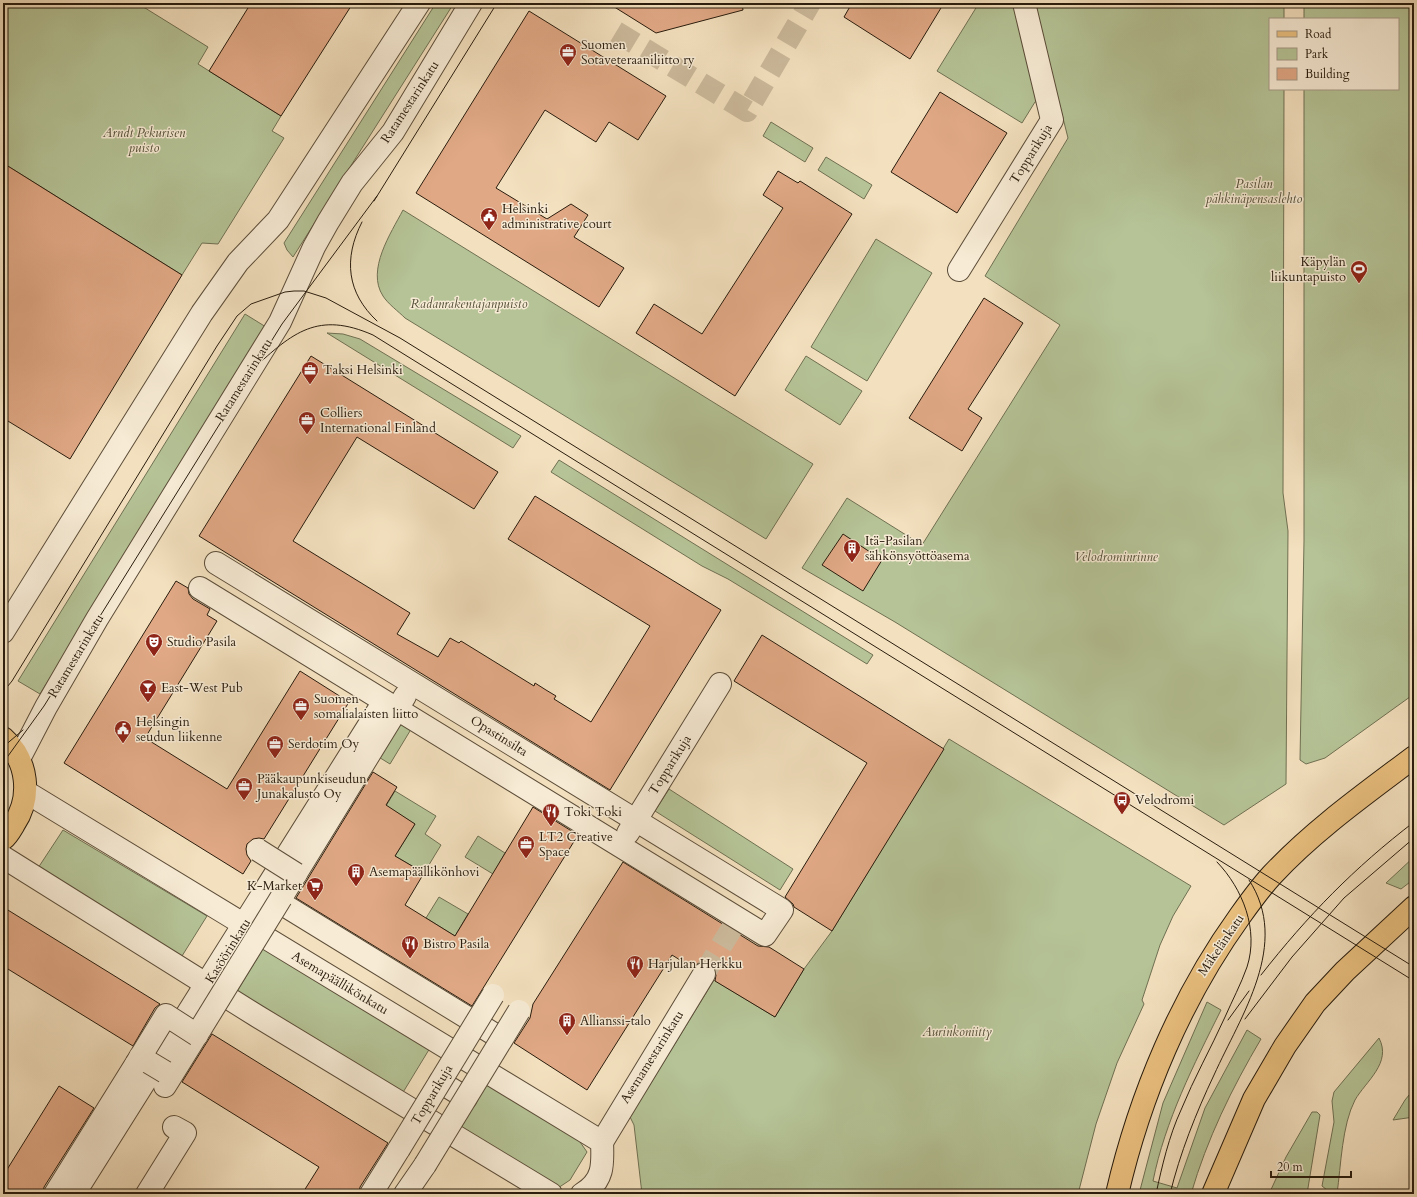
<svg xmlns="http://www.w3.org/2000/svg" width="1417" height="1197" viewBox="0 0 1417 1197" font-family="Cardo,serif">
  <rect width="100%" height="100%" fill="#f3e0be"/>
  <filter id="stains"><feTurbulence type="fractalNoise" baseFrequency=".005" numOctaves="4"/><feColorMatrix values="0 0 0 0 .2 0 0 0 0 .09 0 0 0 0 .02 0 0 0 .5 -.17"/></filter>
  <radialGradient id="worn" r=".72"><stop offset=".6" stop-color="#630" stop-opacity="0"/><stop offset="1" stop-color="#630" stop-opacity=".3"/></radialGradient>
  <g fill="#b5c396" stroke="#6f7052">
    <path d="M3 3H137L208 47 198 64 281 116 272 131 284 138 218 244 202 243 182 275 3 163Z"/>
    <path d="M436 3H454L293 257 287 250 284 243Z"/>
    <path d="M979 3H1017L1043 100 1035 102 1022 123 937 71Z"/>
    <path d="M1034 3H1284V19H1270V89H1284L1283 493 1288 531 1286 784 1224 825 895 622 802 568 847 498 922 545 1060 325 985 276 1068 138Z"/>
    <path d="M1304 3H1414V694L1325 758 1306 764 1300 760 1304 541V89H1398V19H1304Z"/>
    <path d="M771 122 813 148 805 162 763 136Z"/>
    <path d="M826 157 872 185 864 199 818 170Z"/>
    <path d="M403 210 813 464 766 539 405 318C398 311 388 304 383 296 366 270 391 233 403 210Z"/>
    <path d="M876 239 932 273 867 381 811 347Z"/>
    <path d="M245 314 266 327 40 694 18 681Z"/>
    <path d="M327 333 343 334 360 339 521 436 513 448Z"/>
    <path d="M806 356 862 391 840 425 785 390Z"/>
    <path d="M559 460 873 655 867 664 728 579 702 566 551 472Z"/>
    <path d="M400 718 413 726 390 764 377 756Z"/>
    <path d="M949 739 1191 886 1173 916 1160 945 1142 1000 1144 1004 1117 1063 1096 1124 1078 1194H642L634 1125 630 1117 714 980 775 1017 804 969 832 931Z"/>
    <path d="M669 789 793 869 780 890 655 811Z"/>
    <path d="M395 791 436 816 425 834 441 845 424 873 395 856 415 824 386 806Z"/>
    <path d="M63 830 207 916 182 956 38 868Z"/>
    <path d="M478 836 505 853 493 874 465 857Z"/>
    <path d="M1414 857V879L1401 889 1386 883Z"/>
    <path d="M439 897 468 914 455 936 426 918Z"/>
    <path d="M264 947 430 1048 402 1094 236 993Z"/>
    <path d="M1207 1002 1221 1010C1194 1064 1165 1121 1153 1181L1177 1188 1205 1108 1247 1030 1261 1039C1232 1088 1207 1139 1191 1194H1139L1163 1103Z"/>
    <path d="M1379 1038C1392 1063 1366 1081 1355 1100 1342 1125 1341 1165 1337 1194H1332L1322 1186 1334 1122 1332 1101 1334 1092Z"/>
    <path d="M488 1083 578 1139 587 1152 570 1180 558 1188 460 1128Z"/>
    <path d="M1414 1089V1117L1393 1120 1405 1100Z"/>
    <path d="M1312 1112H1317L1320 1115 1307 1194H1269L1286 1157Z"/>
  </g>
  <g fill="#e0a885" stroke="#291c0d">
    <path d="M251 3H353L281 116 209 71Z"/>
    <path d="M608 3H742L743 10 656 33Z"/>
    <path d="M852 3H944L910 59 844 17Z"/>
    <path d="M529 11 666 96 638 140 609 122 596 142 545 110 496 188 547 219 571 204 588 215 574 237 624 268 599 307 416 193Z"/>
    <path d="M940 92 1007 133 957 213 891 172Z"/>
    <path d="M3 163 182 275 70 459 3 418Z"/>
    <path d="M778 171 798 183 800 181 852 214 735 396 636 333 654 304 702 334 783 208 763 195Z"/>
    <path d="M984 298 1023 323 968 409 982 418 962 451 909 418Z"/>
    <path d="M311 356 498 472 474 509 357 437 293 541 410 613 397 634 438 657 450 638 459 643 461 641 534 686 535 683 546 690 556 696 554 699 591 722 650 626 508 539 535 496 721 610 610 790 199 536Z"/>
    <path d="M843 534 882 560 863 591 822 565Z"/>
    <path d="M176 581 188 588 189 594 193 599 210 609 207 615 217 621 145 738 227 789 300 671 349 702 264 839 259 838 253 839 247 844 246 849 247 855 251 861 243 874 64 763Z"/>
    <path d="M762 635 944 749 832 931 794 907 793 904 785 897 867 763 734 681Z"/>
    <path d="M373 772 397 787 386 805 415 824 395 856 424 873 405 905 455 936 533 807 578 835 472 1006 296 898Z"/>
    <path d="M623 862 758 946 769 947 804 969 775 1017 715 981 716 975 715 968 710 963 705 962 698 963 693 968 672 955 587 1090 514 1043 530 1018 533 1004Z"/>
    <path d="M3 907 160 1004 155 1008 133 1046 3 966Z"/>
    <path d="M212 1034 388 1143 360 1187 359 1194H302L319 1167 182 1082Z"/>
    <path d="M59 1086 94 1108 44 1187 43 1194H3V1176Z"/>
  </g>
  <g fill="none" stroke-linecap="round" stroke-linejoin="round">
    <g stroke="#cbb99b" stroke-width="22" stroke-dasharray="22 11" stroke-linecap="butt">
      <path d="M616 32 747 111 810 3"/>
      <path d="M704 974 734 925"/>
    </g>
    <defs>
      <g id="minor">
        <path d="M959 270 1052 120 1024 3"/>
        <path d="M200 588 765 935 782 910 216 563"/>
        <path d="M3 632 202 313 238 262 278 220 419 3"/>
        <path d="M19 759 46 707 97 619 280 322 314 247 328 222 352 183 393 132 471 3"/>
        <path d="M26 792 602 1142C603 1164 604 1181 582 1194"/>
        <path d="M628 833 720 684"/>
        <path d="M3 857 257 1016 551 1194"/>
        <path d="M281 898 405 696"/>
        <path d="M279 902 502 1039"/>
        <path d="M440 1082 466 1098"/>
        <path d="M165 1086 201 1028"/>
        <path d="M602 1142 704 974"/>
        <path d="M55 1194 136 1064"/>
        <path d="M74 1194 381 706"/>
        <path d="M147 1194 185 1133 174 1127"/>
        <path d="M371 1194 399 1149"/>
        <path d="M405 1194 425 1165"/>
      </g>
      <g id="major">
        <path d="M3 738C28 760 32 797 14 824 11 829 8 835 3 839"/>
        <path d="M1117 1194C1140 1095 1181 998 1240 916 1250 902 1260 888 1272 875 1314 830 1365 794 1414 757"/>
        <path d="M1213 1194 1254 1099 1285 1046 1315 1003 1345 971 1414 907"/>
      </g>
    </defs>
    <use href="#minor" stroke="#5c4d39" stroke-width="24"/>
    <use href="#major" stroke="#291c0d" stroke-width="24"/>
    <use href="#minor" stroke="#f7ebd5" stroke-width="22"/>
    <use href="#major" stroke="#eac07f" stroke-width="22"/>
    <g stroke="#291c0d" stroke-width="1">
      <path d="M374 201 497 3"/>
      <path d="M362 222C343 259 347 293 377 321"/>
      <path d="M253 369C293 332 318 311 373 335L1414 981"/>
      <path d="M3 692 12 681 217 346 237 316 251 304 285 292 294 291H304L326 298 400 338 1414 967"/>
      <path d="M3 747 23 730"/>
      <path d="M3 763 44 706 282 324 377 196"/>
      <path d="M1261 975C1308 915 1354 868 1414 822"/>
      <path d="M1245 1019 1292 957 1344 898 1414 838"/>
      <path d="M1228 1020 1249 991"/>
      <path d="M1156 1194C1162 1166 1169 1136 1181 1110 1194 1078 1211 1048 1225 1017 1232 1001 1241 984 1247 967 1259 930 1243 889 1217 862"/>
      <path d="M1170 1194C1180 1153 1196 1113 1214 1075 1241 1015 1291 944 1249 880"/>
    </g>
    <defs>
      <g id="minor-bridge">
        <path d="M258 850 296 874"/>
        <path d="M201 1028 281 898"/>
        <path d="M140 1057 165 1072"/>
        <path d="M136 1064 166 1015 197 1035"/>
        <path d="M399 1149 493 995"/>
        <path d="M425 1165 519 1011"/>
      </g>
    </defs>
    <use href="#minor-bridge" stroke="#5c4d39" stroke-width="24" stroke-linecap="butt"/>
    <use href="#minor-bridge" stroke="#f7ebd5" stroke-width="22"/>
  </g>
  <defs>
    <symbol id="office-pin" viewBox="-11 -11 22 30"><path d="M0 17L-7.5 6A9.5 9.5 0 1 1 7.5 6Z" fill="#8f2418" stroke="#f7ebd5"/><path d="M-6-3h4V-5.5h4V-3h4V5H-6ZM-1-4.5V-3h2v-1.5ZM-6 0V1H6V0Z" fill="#fff"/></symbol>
    <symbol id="civic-pin" viewBox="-11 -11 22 30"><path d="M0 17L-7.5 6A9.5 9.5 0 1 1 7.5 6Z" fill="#8f2418" stroke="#f7ebd5"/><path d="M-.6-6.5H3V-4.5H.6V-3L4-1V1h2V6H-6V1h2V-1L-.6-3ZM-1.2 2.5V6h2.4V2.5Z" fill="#fff"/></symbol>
    <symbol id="stadium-pin" viewBox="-11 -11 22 30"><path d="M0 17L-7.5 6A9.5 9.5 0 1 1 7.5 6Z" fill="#8f2418" stroke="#f7ebd5"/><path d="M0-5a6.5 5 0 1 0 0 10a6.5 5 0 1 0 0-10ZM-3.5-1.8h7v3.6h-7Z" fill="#fff"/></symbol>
    <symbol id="building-pin" viewBox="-11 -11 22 30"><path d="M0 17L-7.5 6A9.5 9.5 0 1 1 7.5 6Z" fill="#8f2418" stroke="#f7ebd5"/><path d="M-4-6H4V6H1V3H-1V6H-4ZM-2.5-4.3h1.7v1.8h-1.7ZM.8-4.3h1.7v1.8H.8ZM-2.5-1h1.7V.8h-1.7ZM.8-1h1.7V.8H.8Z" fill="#fff"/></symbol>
    <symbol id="theatre-pin" viewBox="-11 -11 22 30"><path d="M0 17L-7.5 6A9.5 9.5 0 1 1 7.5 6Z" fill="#8f2418" stroke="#f7ebd5"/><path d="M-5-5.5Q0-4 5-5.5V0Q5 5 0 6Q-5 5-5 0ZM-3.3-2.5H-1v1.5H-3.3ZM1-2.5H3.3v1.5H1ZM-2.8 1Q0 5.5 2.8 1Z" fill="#fff"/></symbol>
    <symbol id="bar-pin" viewBox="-11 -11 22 30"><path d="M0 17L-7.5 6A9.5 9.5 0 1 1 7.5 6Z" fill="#8f2418" stroke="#f7ebd5"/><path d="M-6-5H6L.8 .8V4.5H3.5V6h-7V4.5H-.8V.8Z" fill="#fff"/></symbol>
    <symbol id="bus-pin" viewBox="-11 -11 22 30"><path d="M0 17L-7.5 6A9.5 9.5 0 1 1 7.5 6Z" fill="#8f2418" stroke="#f7ebd5"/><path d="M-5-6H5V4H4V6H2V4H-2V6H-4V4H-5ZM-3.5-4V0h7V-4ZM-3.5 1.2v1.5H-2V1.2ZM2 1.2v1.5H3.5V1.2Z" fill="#fff"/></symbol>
    <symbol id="restaurant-pin" viewBox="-11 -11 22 30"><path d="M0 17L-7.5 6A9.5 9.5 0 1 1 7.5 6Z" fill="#8f2418" stroke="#f7ebd5"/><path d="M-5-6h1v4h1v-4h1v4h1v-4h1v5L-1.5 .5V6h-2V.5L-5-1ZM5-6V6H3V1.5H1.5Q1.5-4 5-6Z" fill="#fff"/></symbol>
    <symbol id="supermarket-pin" viewBox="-11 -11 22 30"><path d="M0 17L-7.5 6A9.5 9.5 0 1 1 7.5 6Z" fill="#8f2418" stroke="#f7ebd5"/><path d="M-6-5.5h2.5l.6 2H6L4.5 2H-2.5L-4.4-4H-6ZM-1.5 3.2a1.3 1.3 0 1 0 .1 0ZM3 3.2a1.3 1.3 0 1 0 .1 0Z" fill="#fff"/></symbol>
  </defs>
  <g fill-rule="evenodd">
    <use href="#office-pin" x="558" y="42" width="20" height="27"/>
    <use href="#civic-pin" x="479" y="206" width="20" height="27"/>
    <use href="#stadium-pin" x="1349" y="259" width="20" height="27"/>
    <use href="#office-pin" x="300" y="360" width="20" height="27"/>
    <use href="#office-pin" x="297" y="410" width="20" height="27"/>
    <use href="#building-pin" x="842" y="538" width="20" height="27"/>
    <use href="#theatre-pin" x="144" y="632" width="20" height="27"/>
    <use href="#bar-pin" x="138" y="678" width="20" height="27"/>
    <use href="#office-pin" x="291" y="696" width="20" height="27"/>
    <use href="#civic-pin" x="113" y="719" width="20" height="27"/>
    <use href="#office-pin" x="265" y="734" width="20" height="27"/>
    <use href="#office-pin" x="234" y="776" width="20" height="27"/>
    <use href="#bus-pin" x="1112" y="790" width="20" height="27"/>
    <use href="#restaurant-pin" x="541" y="802" width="20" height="27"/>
    <use href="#office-pin" x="516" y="834" width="20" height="27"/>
    <use href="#building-pin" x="346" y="862" width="20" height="27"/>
    <use href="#supermarket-pin" x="305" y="876" width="20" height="27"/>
    <use href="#restaurant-pin" x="400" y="934" width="20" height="27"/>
    <use href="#restaurant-pin" x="625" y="954" width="20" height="27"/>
    <use href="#building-pin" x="557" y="1011" width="20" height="27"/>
  </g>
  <g text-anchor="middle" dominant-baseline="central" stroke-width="3" stroke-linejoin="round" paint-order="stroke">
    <g font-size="13" fill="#291c0d" stroke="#f7ebd5" text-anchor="start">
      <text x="581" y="45">Suomen<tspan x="581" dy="15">Sotaveteraaniliitto ry</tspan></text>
      <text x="502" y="209">Helsinki<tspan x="502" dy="15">administrative court</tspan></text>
      <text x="1346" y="262" text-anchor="end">Käpylän<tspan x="1346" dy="15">liikuntapuisto</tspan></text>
      <text x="323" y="370">Taksi Helsinki</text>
      <text x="320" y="413">Colliers<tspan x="320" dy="15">International Finland</tspan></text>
      <text x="865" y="541">Itä-Pasilan<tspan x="865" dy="15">sähkönsyöttöasema</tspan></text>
      <text x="167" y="642">Studio Pasila</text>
      <text x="161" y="688">East-West Pub</text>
      <text x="314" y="699">Suomen<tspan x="314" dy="15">somalialaisten liitto</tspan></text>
      <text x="136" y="722">Helsingin<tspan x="136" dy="15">seudun liikenne</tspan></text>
      <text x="288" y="744">Serdotim Oy</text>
      <text x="257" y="779">Pääkaupunkiseudun<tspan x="257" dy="15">Junakalusto Oy</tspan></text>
      <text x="1135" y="800">Velodromi</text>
      <text x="564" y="812">Toki Toki</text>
      <text x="539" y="837">LT2 Creative<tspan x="539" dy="15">Space</tspan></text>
      <text x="369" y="872">Asemapäällikönhovi</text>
      <text x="302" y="886" text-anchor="end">K-Market</text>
      <text x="423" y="944">Bistro Pasila</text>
      <text x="648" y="964">Harjulan Herkku</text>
      <text x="580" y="1021">Allianssi-talo</text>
    </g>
    <g font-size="13" fill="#291c0d" stroke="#f7ebd5">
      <text transform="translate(410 102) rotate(-57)">Ratamestarinkatu</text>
      <text transform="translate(1031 154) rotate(-58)">Topparikuja</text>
      <text transform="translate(244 380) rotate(-58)">Ratamestarinkatu</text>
      <text transform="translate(76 656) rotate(-59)">Ratamestarinkatu</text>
      <text transform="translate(499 736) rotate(32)">Opastinsilta</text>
      <text transform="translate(670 765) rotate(-58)">Topparikuja</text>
      <text transform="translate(1221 945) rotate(-56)">Mäkelänkatu</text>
      <text transform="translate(228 951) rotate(-58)">Kasöörinkatu</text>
      <text transform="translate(340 983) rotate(31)">Asemapäällikönkatu</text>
      <text transform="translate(652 1057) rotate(-58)">Asemamestarinkatu</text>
      <text transform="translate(432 1095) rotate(-59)">Topparikuja</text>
    </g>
    <g font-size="13" font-style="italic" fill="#534e36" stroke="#f7ebd5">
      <text x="144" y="133">Arndt Pekurisen<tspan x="144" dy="15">puisto</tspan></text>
      <text x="1254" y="184">Pasilan<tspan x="1254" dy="15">pähkinäpensaslehto</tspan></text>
      <text x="469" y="304">Radanrakentajanpuisto</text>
      <text x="1116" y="557">Velodrominrinne</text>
      <text x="957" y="1032">Aurinkoniitty</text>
    </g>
  </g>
  <rect width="1417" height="1197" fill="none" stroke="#f3e0be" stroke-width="16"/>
  <rect x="4" y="4" width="1409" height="1189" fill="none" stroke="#291c0d" stroke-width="2"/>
  <rect x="8" y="8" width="1401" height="1181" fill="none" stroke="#291c0d"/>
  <rect x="1269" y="18" width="130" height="72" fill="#f7ebd5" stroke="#a59885"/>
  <rect x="1277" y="31" width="20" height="6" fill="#eac07f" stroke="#a59885"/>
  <text x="1305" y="38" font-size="12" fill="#291c0d">Road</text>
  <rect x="1277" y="48" width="20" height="12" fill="#b5c396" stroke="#a59885"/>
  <text x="1305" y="58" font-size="12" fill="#291c0d">Park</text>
  <rect x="1277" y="68" width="20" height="12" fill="#e0a885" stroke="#a59885"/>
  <text x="1305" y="78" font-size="12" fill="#291c0d">Building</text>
  <path d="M1271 1171v6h80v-6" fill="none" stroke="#291c0d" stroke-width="2"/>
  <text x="1277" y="1171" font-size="12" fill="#291c0d" stroke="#f7ebd5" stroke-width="3" paint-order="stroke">20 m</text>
  <rect width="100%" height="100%" filter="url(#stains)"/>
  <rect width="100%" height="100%" fill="url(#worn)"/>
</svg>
